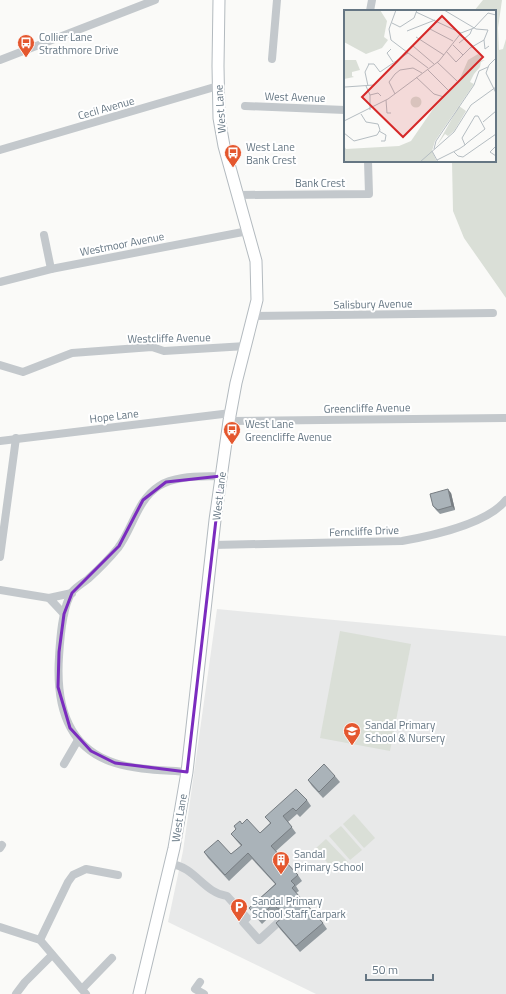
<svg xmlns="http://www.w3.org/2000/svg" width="506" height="994" viewBox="0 0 506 994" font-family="'Titillium Web',sans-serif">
  <rect width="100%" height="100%" fill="#fafaf8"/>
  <path fill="#e8e9e9" d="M217 609 506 636V994H316L168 922 183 851Z"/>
  <g fill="#dadfd7">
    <path d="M483 0H502L498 28 499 50 503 49 506 39V298L464 238 453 211 452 161H495V11H474Z"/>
    <path d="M340 631 411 644 390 751 320 738Z"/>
    <path d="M354 814 375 838 364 848 343 824Z"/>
    <path d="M341 826 362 850 350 860 329 836Z"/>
    <path d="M326 839 348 862 336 872 315 849Z"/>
  </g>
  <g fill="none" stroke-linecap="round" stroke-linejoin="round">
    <defs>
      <path id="secondary" d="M139 994 174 848 187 772 215 520 229 421 236 383 257 300 256 261 224 146 219 118 218 66 219 0"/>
    </defs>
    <use href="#secondary" stroke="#b3babf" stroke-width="13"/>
    <g stroke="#c3c8cc" stroke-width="8">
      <path d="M370 11 372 0"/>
      <path d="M272 59 277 0"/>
      <path d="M0 60 155 0"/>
      <path d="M245 106 345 110"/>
      <path d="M0 150 218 86"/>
      <path d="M239 195 369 194 368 161"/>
      <path d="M44 235 51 269"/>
      <path d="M0 282 51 269 248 231"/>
      <path d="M253 316 493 313"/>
      <path d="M0 365 23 372 72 353 152 347 164 351 246 346"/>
      <path d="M229 421 505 418"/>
      <path d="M0 441 231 413"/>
      <path d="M213 545 402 541C431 536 487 524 506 500"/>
      <path d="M0 557 16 438"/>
      <path d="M0 590 49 598"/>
      <path d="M64 614 49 598 72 593"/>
      <path d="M64 764 78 740"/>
      <path d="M187 772C163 770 137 770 115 763 66 748 56 703 59 657 60 640 62 607 72 592 76 587 83 583 88 579 99 569 109 559 118 548 133 528 137 500 159 486 176 475 201 477 221 476"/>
      <path d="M0 848 2 845"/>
      <path d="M171 864C195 867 204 893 227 896L247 918 243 922 259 940 282 919"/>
      <path d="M0 927 40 940 86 994"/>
      <path d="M40 940 68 882 73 875 86 869 118 875"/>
      <path d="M200 982 195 989 204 994"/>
      <path d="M82 989 112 958"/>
      <path d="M16 994 25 982 52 955"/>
    </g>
    <use href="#secondary" stroke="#fff" stroke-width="11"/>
  </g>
  <g fill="#929a9f">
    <path d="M451 493 455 510 440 514 436 510 433 506Z"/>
    <path d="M335 776 340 782 323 798 312 786 308 780Z"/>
    <path d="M307 800 311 806 300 817 297 814 288 822 296 833 276 851 298 875 302 881 296 886 299 891 296 893 323 923 327 929 300 952 280 929 276 923 284 916V914H281L277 910 262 924 253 914 249 908 275 884 252 859 229 881 208 858 204 852 231 854 241 846 235 839 231 834 236 829 234 826 242 824 260 833 270 823 265 817Z"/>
  </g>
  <path fill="#777d82" d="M448 489 451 493 455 510 452 506Z"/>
  <g fill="#aab3b9" stroke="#777d82">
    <path d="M448 489 452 506 438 510 433 506 430 494Z"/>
    <path d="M324 764 335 776 319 792 308 780Z"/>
    <path d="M296 789 307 800 296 811 293 808 283 816 292 827 271 846 298 875 291 881 295 885 292 888 323 923 296 946 276 923 284 916 282 909 277 908 273 904 258 918 249 908 276 884 248 853 225 875 204 852 218 840 231 854 242 845 231 834 236 829 234 826 240 821 242 824 247 819 260 833 271 823 265 817Z"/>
  </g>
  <path fill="none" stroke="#7b2cbf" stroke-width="3" stroke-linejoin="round" d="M221 476 187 772 115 763 91 751 70 728 58 687 59 652 64 614 72 593 119 546 143 500 166 482Z"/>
  <defs>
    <symbol id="bus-pin" viewBox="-11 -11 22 30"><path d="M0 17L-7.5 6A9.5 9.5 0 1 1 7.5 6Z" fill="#e4572e" stroke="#fff"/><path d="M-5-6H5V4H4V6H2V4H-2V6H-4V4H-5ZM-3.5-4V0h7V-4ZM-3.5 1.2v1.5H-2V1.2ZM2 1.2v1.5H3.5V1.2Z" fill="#fff"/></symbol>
    <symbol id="school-pin" viewBox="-11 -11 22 30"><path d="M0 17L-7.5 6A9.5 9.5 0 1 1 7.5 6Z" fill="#e4572e" stroke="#fff"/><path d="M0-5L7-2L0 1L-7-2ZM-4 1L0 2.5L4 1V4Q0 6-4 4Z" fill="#fff"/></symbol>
    <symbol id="building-pin" viewBox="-11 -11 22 30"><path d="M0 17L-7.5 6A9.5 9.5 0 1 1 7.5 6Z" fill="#e4572e" stroke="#fff"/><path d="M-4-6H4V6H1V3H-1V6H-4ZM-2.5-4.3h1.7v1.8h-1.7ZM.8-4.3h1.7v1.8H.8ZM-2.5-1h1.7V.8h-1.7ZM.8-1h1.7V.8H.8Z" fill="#fff"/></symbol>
    <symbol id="parking-pin" viewBox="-11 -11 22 30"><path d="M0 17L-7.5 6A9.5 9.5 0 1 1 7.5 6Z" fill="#e4572e" stroke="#fff"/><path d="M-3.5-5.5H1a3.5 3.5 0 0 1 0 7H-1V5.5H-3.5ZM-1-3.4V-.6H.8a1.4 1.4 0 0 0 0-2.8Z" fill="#fff"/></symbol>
  </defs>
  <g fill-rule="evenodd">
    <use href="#bus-pin" x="16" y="33" width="20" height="27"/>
    <use href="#bus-pin" x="223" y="143" width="20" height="27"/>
    <use href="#bus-pin" x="222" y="420" width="20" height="27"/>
    <use href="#school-pin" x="342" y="721" width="20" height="27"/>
    <use href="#building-pin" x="271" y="850" width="20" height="27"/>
    <use href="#parking-pin" x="229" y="897" width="20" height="27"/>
  </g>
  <g text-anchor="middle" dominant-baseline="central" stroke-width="4" stroke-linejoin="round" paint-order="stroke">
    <g font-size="11" fill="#657683" stroke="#fff" text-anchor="start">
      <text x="39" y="37">Collier Lane<tspan x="39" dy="13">Strathmore Drive</tspan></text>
      <text x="246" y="147">West Lane<tspan x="246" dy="13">Bank Crest</tspan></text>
      <text x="245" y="424">West Lane<tspan x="245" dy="13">Greencliffe Avenue</tspan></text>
      <text x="365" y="725">Sandal Primary<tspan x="365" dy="13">School &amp; Nursery</tspan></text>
      <text x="294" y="854">Sandal<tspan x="294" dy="13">Primary School</tspan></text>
      <text x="252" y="901">Sandal Primary<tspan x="252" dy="13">School Staff Carpark</tspan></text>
    </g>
    <g font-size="11" fill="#657683" stroke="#fff">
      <text transform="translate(295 97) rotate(2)">West Avenue</text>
      <text transform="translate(106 108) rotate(-16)">Cecil Avenue</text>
      <text transform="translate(220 109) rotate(-94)">West Lane</text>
      <text x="320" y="183">Bank Crest</text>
      <text transform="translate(122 244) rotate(-11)">Westmoor Avenue</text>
      <text transform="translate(373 304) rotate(-1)">Salisbury Avenue</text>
      <text transform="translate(169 338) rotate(-1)">Westcliffe Avenue</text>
      <text transform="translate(367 408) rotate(-1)">Greencliffe Avenue</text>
      <text transform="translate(114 416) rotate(-7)">Hope Lane</text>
      <text transform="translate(219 496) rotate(-83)">West Lane</text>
      <text transform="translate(364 531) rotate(-2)">Ferncliffe Drive</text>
      <text transform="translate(179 818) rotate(-81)">West Lane</text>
    </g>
  </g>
  <g transform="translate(344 10)">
    <rect width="152" height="152" fill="#fafaf8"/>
    <path d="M0 0H36L43 11 40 27 44 30 38 38 22 44 0 32ZM134 44 139 47 135 51 141 50 137 52 136 57 130 64 126 72 130 74 91 131 88 141 93 152H0V136L2 139 55 136 67 131 89 99 114 73 124 50ZM0 50H12L16 60 8 62V66L10 67 0 69ZM66.5 92a5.5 5.5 0 1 1 11 0a5.5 5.5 0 1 1-11 0ZM115 96 122 101 110 121 104 126 101 124 92 137Z" fill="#dadfd7"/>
    <path fill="none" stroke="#b5bdc2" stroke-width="1" d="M52 0 45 19 47 30 84 58M100 0 132 19 144 20M72 2 117 23M48 13 56 17 70 8 73 0M86 19 109 31M144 20 140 30 141 39 145 36M63 21 91 10M72 27 100 45M115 33 126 24 128 19M109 35 119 45M69 36 90 54M47 39 43 43 49 52M102 41 112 52 126 38 140 30M152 48 145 55 142 63 152 83M93 52 113 71M24 54H30L36 62 64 43M83 59 105 81M72 67 90 84 100 87M22 76 26 85V100M24 76 21 62 25 54M1 77 30 75M51 84 45 72 51 64 56 60 69 58 78 63M26 85 34 83 37 86M42 90 43 103H47M0 111 44 89 95 51 117 23 130 18 144 3 152 5M139 112 152 101M35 121 42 125 41 131H37M0 123 10 131 33 125 36 120 34 114 22 112 17 104M152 136 146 142 152 146M90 139 92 131 130 75 135 61 144 57M88 141 94 152M110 142 114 146 119 147 152 124M93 150 115 139 121 135 123 133 141 119 134 106H131L118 128 121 135M76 152 110 122 127 95 152 77"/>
    <path fill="#d62828" fill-opacity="0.15" stroke="#d62828" stroke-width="2" d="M98 6 139 47 59 127 18 87Z"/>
    <rect width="152" height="152" fill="none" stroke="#657683" stroke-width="2"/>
  </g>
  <path d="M366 974v6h67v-6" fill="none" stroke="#657683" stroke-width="2"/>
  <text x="372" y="974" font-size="12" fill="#657683" stroke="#ffffff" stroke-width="3" paint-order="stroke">50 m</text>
</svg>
